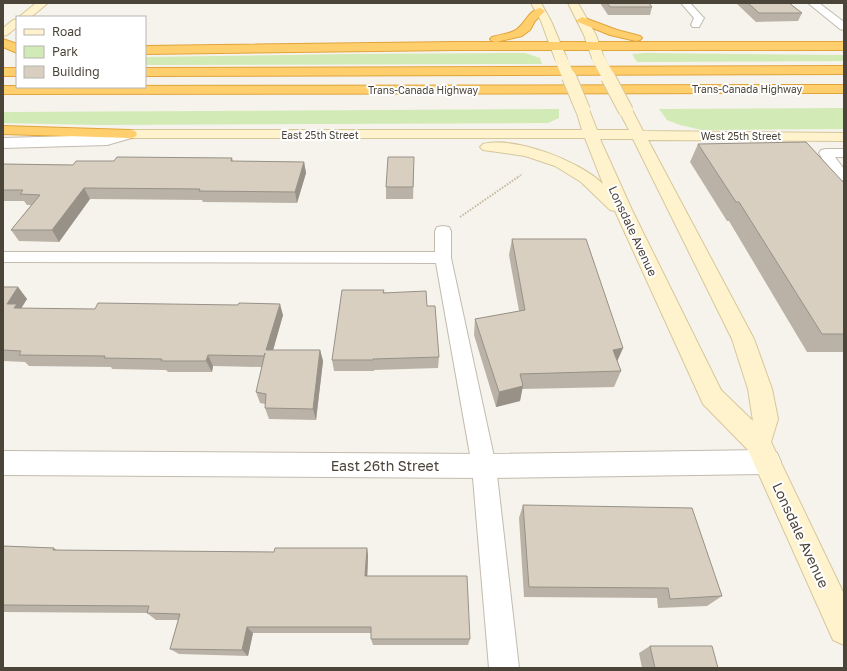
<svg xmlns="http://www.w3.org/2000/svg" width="847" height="671" viewBox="0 0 847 671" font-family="'Golos Text',sans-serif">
  <rect width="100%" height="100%" fill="#f6f3ec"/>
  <g fill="#d2eab5">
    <path d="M525 53 540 58 542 64 145 65V57L352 54Z"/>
    <path d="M645 53 844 55V61L637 62 632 54Z"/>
    <path d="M844 108V129L702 130 680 125 667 120 659 109Z"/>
    <path d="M559 109V118L548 123 95 125 3 123V112Z"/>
  </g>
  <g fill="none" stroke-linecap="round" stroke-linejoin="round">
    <defs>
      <g id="lane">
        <path d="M681 3H690L702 16 704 18 699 27H693L691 25 694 18Z"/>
        <path d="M826 149H844V157H835L844 169V181C832 178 825 163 819 153L821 150Z"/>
        <path d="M443 226 449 227 451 231V258L496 466 519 668H489L472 466 436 263 3 262V252H435V231L437 227Z"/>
      </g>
      <g id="street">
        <path d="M808 3H819L844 22V30L840 29Z"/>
        <path d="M130 130 135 131 137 134 135 137 107 145 3 148V138L107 135Z"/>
        <path d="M768 450 777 453 781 462 777 471 768 474 484 478 3 475V451L484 454Z"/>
      </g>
      <g id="secondary">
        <path d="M36 3H48L31 17H19Z"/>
        <path d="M531 3H541L551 21 567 59 565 62H557L555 59 541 21Z"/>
        <path d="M568 3H578L596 35 604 58 602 61H594L592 58 584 35Z"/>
        <path d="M17 19V27L7 35 3 36V28L13 20Z"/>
        <path d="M583 106 588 107 597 130H629L619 111 621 108 626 107 631 108 643 131 844 133V141L648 140 754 339 772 389 778 419 771 442 844 594V645L833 640 748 450 703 404 615 211 610 210 581 182 555 166 525 156 483 150 480 147 483 144C515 136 580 161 603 184L585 138H130L125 137 123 134 125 131 130 130H582L576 110 578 107ZM600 139H633L732 339 748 389 753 421 721 390 632 210Z"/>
      </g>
      <g id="highway">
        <path d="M540 8 545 11 535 21 530 30 522 36 496 42 492 41 490 39 492 37C499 35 508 34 514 31 525 26 527 11 540 8Z"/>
        <path d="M582 17 617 30 640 36 642 38 640 40 636 41 610 35 578 22 577 20Z"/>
        <path d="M3 39 17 44V53L3 47Z"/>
        <path d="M455 42H844V50H455L145 54V46Z"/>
        <path d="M844 66V74L145 76V68Z"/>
        <rect x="3" y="68" width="14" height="8"/>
        <path d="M844 85V93L3 94V86Z"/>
        <path d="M3 126 130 130 135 131 137 134 135 137 130 138 3 134Z"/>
      </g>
    </defs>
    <use href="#lane" stroke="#c2bbae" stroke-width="2"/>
    <use href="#street" stroke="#c2bbae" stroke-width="2"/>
    <use href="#secondary" stroke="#d6c79b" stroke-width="2"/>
    <use href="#highway" stroke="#e0a43c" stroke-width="2"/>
    <path stroke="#c4b79f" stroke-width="1.5" stroke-dasharray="1 1" stroke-linecap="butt" d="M517 178 522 174"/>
    <path stroke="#c4b79f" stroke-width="2" stroke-dasharray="1.5 1.5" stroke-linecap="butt" d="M460 217 518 177"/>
    <use href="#lane" fill="#fff" fill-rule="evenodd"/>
    <use href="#street" fill="#fff" fill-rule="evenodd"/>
    <use href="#secondary" fill="#fff3cd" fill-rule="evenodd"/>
    <use href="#highway" fill="#ffcf6e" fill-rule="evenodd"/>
    <defs>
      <g id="secondary-bridge-far1">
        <path d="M598 58 609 78"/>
        <path d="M561 59 569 78"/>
      </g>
      <g id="secondary-bridge">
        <path d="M569 77 583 110"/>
        <path d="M608 77 626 111"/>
      </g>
    </defs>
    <use href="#secondary-bridge-far1" stroke="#d6c79b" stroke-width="12" stroke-linecap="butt"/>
    <use href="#secondary-bridge" stroke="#d6c79b" stroke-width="16" stroke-linecap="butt"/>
    <use href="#secondary-bridge-far1" stroke="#fff3cd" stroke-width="12"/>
    <use href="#secondary-bridge" stroke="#fff3cd" stroke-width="14"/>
  </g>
  <g fill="#bab2a6">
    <path d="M600 3H649L652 7 650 15H608Z"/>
    <path d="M736 3H789L802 13 798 21 756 22Z"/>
    <path d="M698 144 844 183V352H807L729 221H727L690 162Z"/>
    <path d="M232 158 233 161 304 162 306 173 297 203 203 202 202 200 90 199 59 242 19 241 11 230 31 205H27L24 201H3V164L73 165 114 161Z"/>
    <path d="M414 168 413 199H386V187Z"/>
    <path d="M512 239 623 348 617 361 621 371 614 387 522 389 520 401 496 407 474 335 475 319 519 311 509 255Z"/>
    <path d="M3 287H18L27 299 21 309 283 315 273 350H320L323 361 316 420 269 419 265 408V404L260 403 256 392 262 367 213 366 212 372H168L166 370 112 369 111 367 29 366 25 362 3 361Z"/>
    <path d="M384 292 427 306 439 357 438 368 374 370V371H334L332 360Z"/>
    <path d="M523 505 722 596 707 606 658 608 657 598 524 597 519 518Z"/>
    <path d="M3 546 54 548 57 550 274 552 367 548 368 556 367 576 470 639 468 645H373L371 639V633H253L248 656 179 654 170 649 178 620H156L147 613 3 612V613Z"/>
    <path d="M650 646 718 668H642L639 653Z"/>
  </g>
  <g fill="#979187">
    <path d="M304 162 306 173 297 203 295 192Z"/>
    <path d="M84 188 90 199 59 242 52 230Z"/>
    <path d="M18 287 27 299 21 308 27 315 7 304Z"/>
    <path d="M280 304 283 315 270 361 266 350Z"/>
    <path d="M623 348 616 364 613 350Z"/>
    <path d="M320 350 323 361 316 420 313 409Z"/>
    <path d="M208 355 213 366 212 372 206 361Z"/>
    <path d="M523 386 520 401 496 407 499 392Z"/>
    <path d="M367 548 368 556 367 584 365 576Z"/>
    <path d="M247 627 253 633 248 656 242 650Z"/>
  </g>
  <g fill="#d8cfc1" stroke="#979187">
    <path d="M607 3H649L652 7H610Z"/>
    <path d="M748 3H789L802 13H759Z"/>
    <path d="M806 142 844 183V334H822L739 202H736L698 144Z"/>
    <path d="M117 157 232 158 231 161 304 162 295 192 199 191 200 189 84 188 52 230H11L40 195 20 194 23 190H3V164L73 165 76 161H114Z"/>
    <path d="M388 157H414L413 187H386Z"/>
    <path d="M512 239H586L623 348 613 350 621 371 520 374 523 386 499 392 475 319 525 310Z"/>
    <path d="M3 287H18L7 304H17L14 308 95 309 98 303 238 305 239 303 280 304 266 350H320L313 409 265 408 266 394 256 392 265 353 264 356 208 355 206 361H161L162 359 104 358 105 356 19 355 21 351 3 350Z"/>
    <path d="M342 290H384L383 293 426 291 427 306H435L439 357 373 359V360H332Z"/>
    <path d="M523 505 692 508 722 596 670 599 668 588 529 587Z"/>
    <path d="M3 546 54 548 53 550 274 552 275 548H367L365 576H467L470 639H371V627H247L242 650 170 649 180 614 147 613 149 606 3 605Z"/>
    <path d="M650 646H712L718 668H655Z"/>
  </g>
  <g text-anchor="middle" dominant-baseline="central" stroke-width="4" stroke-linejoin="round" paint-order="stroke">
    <g font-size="10" fill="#4b4439" stroke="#fff">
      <text x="747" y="89">Trans-Canada Highway</text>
      <text x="423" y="90">Trans-Canada Highway</text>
      <text x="320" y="135">East 25th Street</text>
      <text x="741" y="136">West 25th Street</text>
    </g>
    <g font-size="12" fill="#4b4439" stroke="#fff">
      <text transform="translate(633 231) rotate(65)">Lonsdale Avenue</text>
    </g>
    <g font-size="14" fill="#4b4439" stroke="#fff">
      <text x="385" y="465">East 26th Street</text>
      <text transform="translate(801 535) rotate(65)">Lonsdale Avenue</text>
    </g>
  </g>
  <rect width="847" height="671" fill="none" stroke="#4b4439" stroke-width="8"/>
  <rect x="16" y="16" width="130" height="72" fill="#ffffff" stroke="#b7b4b0"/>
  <rect x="24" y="29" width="20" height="6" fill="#fff3cd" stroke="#b7b4b0"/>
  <text x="52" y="36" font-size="12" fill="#4b4439">Road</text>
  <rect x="24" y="46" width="20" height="12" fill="#d2eab5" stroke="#b7b4b0"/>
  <text x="52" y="56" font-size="12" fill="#4b4439">Park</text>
  <rect x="24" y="66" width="20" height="12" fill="#d8cfc1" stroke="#b7b4b0"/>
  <text x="52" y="76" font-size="12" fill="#4b4439">Building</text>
</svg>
